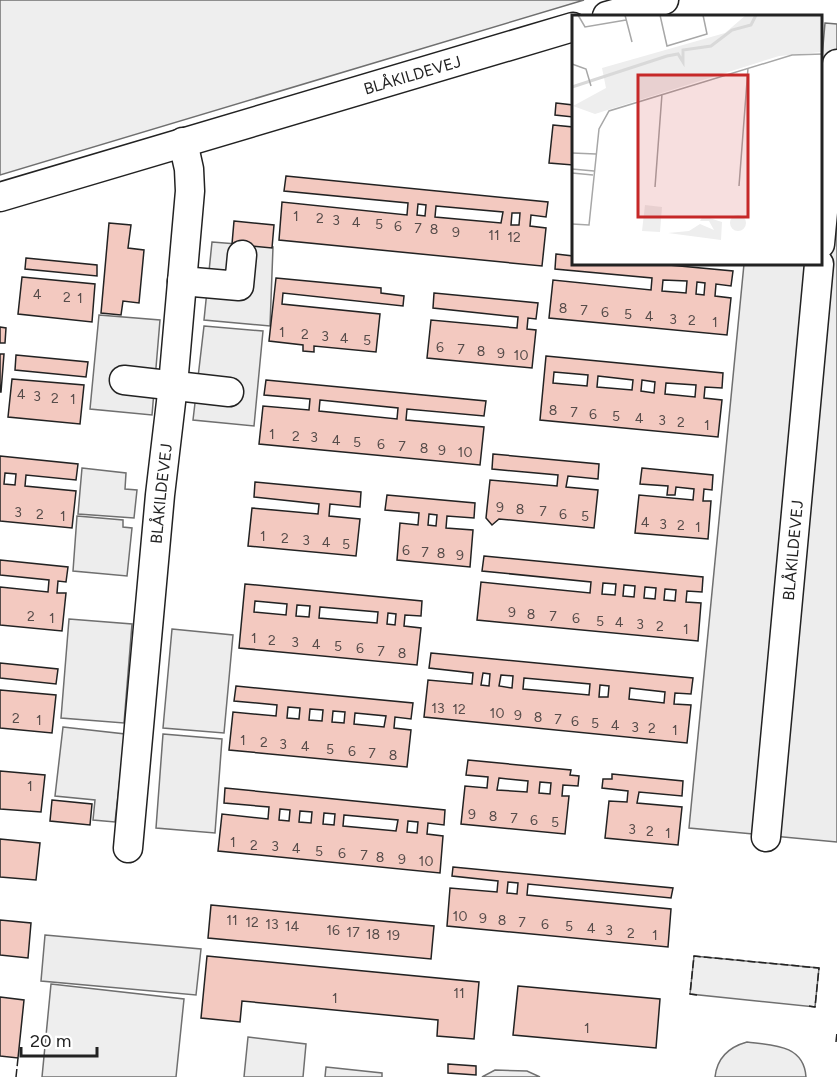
<svg xmlns="http://www.w3.org/2000/svg" width="837" height="1077" viewBox="0 0 837 1077" font-family="Figtree,sans-serif">
  <rect width="100%" height="100%" fill="#fff"/>
  <g fill="#eee" stroke="#6f6f6f" stroke-width="1.5">
    <path d="M0 0H584L0 175Z"/>
    <path d="M694 956 819 968 815 1007 690 994Z"/>
    <path d="M51 984 184 999 176 1077H42Z"/>
    <path d="M248 1037 306 1044 303 1077H244Z"/>
    <path d="M747 1042C771 1045 804 1044 806 1077H715C717 1058 729 1047 747 1042Z"/>
    <path d="M326 1067 382 1073V1077H325Z"/>
    <path d="M495 1070 527 1071 540 1077H482Z"/>
  </g>
  <g fill="#ededed" stroke="#6f6f6f" stroke-width="1.5">
    <path d="M825 23 837 24V842L689 828 744 264H820L821 69Z"/>
    <path d="M212 242 273 247 270 326 204 320Z"/>
    <path d="M99 315 160 320 152 415 90 409Z"/>
    <path d="M204 326 263 331 254 426 193 420Z"/>
    <path d="M82 468 126 473 125 489 137 490 134 518 78 514Z"/>
    <path d="M77 516 123 520V527L132 528 127 576 73 571Z"/>
    <path d="M69 619 132 624 124 723 61 718Z"/>
    <path d="M172 629 233 635 224 733 163 728Z"/>
    <path d="M63 727 125 734 115 822 93 820 95 800 55 796Z"/>
    <path d="M163 734 222 739 215 833 156 828Z"/>
    <path d="M45 935 201 949 196 995 41 981Z"/>
  </g>
  <g fill="#f3c9c0" stroke="#222" stroke-width="1.5" fill-rule="evenodd">
    <path d="M556 103 573 105V117L555 115Z"/>
    <path d="M553 125 573 127V165L549 163Z"/>
    <path d="M286 176 548 202 546 217 531 215 530 226 546 228 542 266 279 240 282 202 407 215 408 203 284 191ZM418 204 426 205 425 216 417 215ZM436 206 503 212 501 223 435 217ZM512 213H520L519 225H511Z"/>
    <path d="M234 221 274 225 272 248 232 244Z"/>
    <path d="M109 223 131 225 128 248 144 250 139 303 123 301 121 315 101 313Z"/>
    <path d="M556 254 573 256V264H658L733 271 731 286 716 284 715 296 731 298 727 335 549 318 553 280 651 290 652 278 555 269ZM663 280 687 281 686 293 662 291ZM697 282 705 283 704 295 696 294Z"/>
    <path d="M26 258 97 265V276L25 269Z"/>
    <path d="M22 277 95 284 92 322 18 314Z"/>
    <path d="M276 278 381 288V293L404 296 403 306 283 293 282 304 380 314 376 352 314 346V352L303 351V345L269 341Z"/>
    <path d="M434 293 538 303 536 319 528 318 527 329 536 330 532 368 427 358 431 320 517 328 518 317 433 308Z"/>
    <path d="M0 327 6 328 5 343H0Z"/>
    <path d="M0 354H4L1 392H0Z"/>
    <path d="M16 355 88 362 86 377 15 370Z"/>
    <path d="M546 356 723 373 722 388 705 387 704 398 722 400 718 437 540 420ZM554 372 588 375 587 386 553 383ZM598 376 633 380 632 390 597 387ZM642 380 655 382 654 393 641 391ZM666 383 696 385 695 397 665 394Z"/>
    <path d="M12 379 84 385 80 424 8 417Z"/>
    <path d="M266 380 486 401 484 416 407 409 406 420 484 427 480 465 259 444 263 406 309 410 310 399 264 395ZM320 400 398 408 397 419 319 411Z"/>
    <path d="M493 454 599 464 598 479 568 476 566 487 598 490 594 528 499 519 492 525 486 518 490 480 557 486 558 475 492 469Z"/>
    <path d="M0 456 78 464 76 480 26 475 25 486 76 491 72 528 0 521ZM5 473 16 474 15 485 4 484Z"/>
    <path d="M642 468 713 475 712 490 704 489 703 501H711L708 539 635 533 639 495 693 500 694 489 676 487 675 495H667L668 486 640 484Z"/>
    <path d="M255 482 361 492 360 507 330 504 329 516 360 519 356 556 248 546 252 508 318 514 319 504 254 497Z"/>
    <path d="M387 495 475 503 474 518 447 516 446 528 473 530 470 567 397 560 400 523 418 525 419 513 385 510ZM429 514 437 515 436 526 428 525Z"/>
    <path d="M484 556 703 577 702 592 687 591 686 602 701 603 698 641 477 620 481 582 590 593 591 582 482 571ZM603 583 616 584 615 595 602 594ZM624 585 635 586 634 597 623 596ZM645 587 656 588 655 599 644 598ZM665 589 676 590 675 601 664 600Z"/>
    <path d="M0 560 68 567 66 582 58 581 57 593H66L62 631 0 625V587L48 592 49 580 0 575Z"/>
    <path d="M245 584 422 601 421 616 405 615 404 626 421 628 417 665 239 648ZM255 601 287 604 286 615 254 612ZM297 605 310 606 309 617 296 616ZM320 607 378 612 377 623 319 618ZM388 613 396 614 395 625 387 624Z"/>
    <path d="M431 653 693 678 691 694 675 693 674 704 691 705 687 743 424 717 428 680 472 684 473 673 429 668ZM483 673 490 674 489 686 481 685ZM501 675 513 676 512 688 499 686ZM524 678 590 684 589 695 523 689ZM600 685 609 686 608 697H599ZM630 688 665 692 664 703 629 699Z"/>
    <path d="M0 663 58 669 56 684 0 678Z"/>
    <path d="M236 686 413 703 411 719 395 717 394 728 411 730 407 767 229 750 233 712 276 716 277 705 234 701ZM288 707 300 708 299 719 287 718ZM310 709 323 710 322 721 309 720ZM333 711 345 712 344 723 332 722ZM355 713 386 716 384 727 354 724Z"/>
    <path d="M0 690 56 695 52 733 0 728Z"/>
    <path d="M468 760 571 770 570 775 579 776 578 786 563 785 562 796H569L565 834 461 824 465 786 487 788 488 777 466 775ZM499 778 528 781 527 792 497 790ZM540 782 551 783 550 794 539 793Z"/>
    <path d="M0 771 45 775 41 812 0 809Z"/>
    <path d="M612 774 683 781 682 796 639 792 637 803 682 807 678 845 605 838 609 801 627 802 628 791 602 788 603 779H612Z"/>
    <path d="M225 788 445 810 444 825 428 823 427 834 443 836 440 873 218 851 222 814 268 819 269 807 224 803ZM280 809 290 810 289 821 279 820ZM300 811 312 812 311 823 299 822ZM324 813 335 814 334 825 323 824ZM344 815 398 820 396 831 343 826ZM408 821 418 822 417 833 407 832Z"/>
    <path d="M52 800 92 804 90 825 50 821Z"/>
    <path d="M0 839 40 843 36 880 0 877Z"/>
    <path d="M453 867 673 888 671 898 528 884 527 895 671 909 668 947 447 926 450 888 497 892 498 881 452 876ZM508 882 518 883 517 894 507 893Z"/>
    <path d="M211 905 434 926 431 959 208 938Z"/>
    <path d="M0 920 31 923 28 958 0 955Z"/>
    <path d="M207 956 479 982 474 1039 437 1036 438 1020 242 1001 240 1022 201 1018Z"/>
    <path d="M518 986 660 999 656 1048 513 1035Z"/>
    <path d="M0 997 24 1000 18 1058 0 1056Z"/>
    <path d="M448 1064 476 1066V1075L448 1073Z"/>
  </g>
  <g fill="none" stroke-linecap="round" stroke-linejoin="round">
    <defs>
      <g id="minor">
        <path d="M607 16 664 0"/>
        <path id="s1" d="M0 197 573 27"/>
        <path d="M820 244 837 64"/>
        <path d="M182 281 239 286 242 255"/>
        <path d="M124 380 229 392"/>
        <path id="s2" d="M766 837 819 264"/>
        <path id="s3" d="M128 848 160 495 173 385 190 191 189 169 183 142"/>
      </g>
    </defs>
    <use href="#minor" stroke="#222" stroke-width="31"/>
    <use href="#minor" stroke="#fff" stroke-width="28"/>
    <g stroke="#222" stroke-width="1.5" stroke-dasharray="8 3" stroke-linecap="butt">
      <path d="M697 995 690 994 694 956 819 968 815 1007 809 1006"/>
      <path d="M836 1042 837 1032"/>
      <path d="M16 1077 18 1058"/>
    </g>
  </g>
  <g text-anchor="middle" dominant-baseline="central" stroke-width="4.5" stroke-linejoin="round" paint-order="stroke">
    <g font-size="14" fill="#564c4a">
      <text x="296" y="216">1</text>
      <text x="320" y="218">2</text>
      <text x="336" y="220">3</text>
      <text x="356" y="222">4</text>
      <text x="379" y="224">5</text>
      <text x="398" y="226">6</text>
      <text x="418" y="228">7</text>
      <text x="434" y="229">8</text>
      <text x="456" y="232">9</text>
      <text x="494" y="235">11</text>
      <text x="514" y="237">12</text>
      <text x="37" y="294">4</text>
      <text x="67" y="297">2</text>
      <text x="80" y="298">1</text>
      <text x="563" y="308">8</text>
      <text x="584" y="310">7</text>
      <text x="605" y="312">6</text>
      <text x="628" y="314">5</text>
      <text x="649" y="316">4</text>
      <text x="673" y="319">3</text>
      <text x="692" y="320">2</text>
      <text x="715" y="322">1</text>
      <text x="282" y="332">1</text>
      <text x="305" y="334">2</text>
      <text x="325" y="336">3</text>
      <text x="344" y="338">4</text>
      <text x="367" y="340">5</text>
      <text x="440" y="347">6</text>
      <text x="461" y="349">7</text>
      <text x="481" y="351">8</text>
      <text x="501" y="353">9</text>
      <text x="521" y="355">10</text>
      <text x="21" y="394">4</text>
      <text x="37" y="396">3</text>
      <text x="55" y="398">2</text>
      <text x="73" y="399">1</text>
      <text x="553" y="410">8</text>
      <text x="574" y="412">7</text>
      <text x="593" y="414">6</text>
      <text x="616" y="416">5</text>
      <text x="639" y="418">4</text>
      <text x="662" y="420">3</text>
      <text x="681" y="422">2</text>
      <text x="707" y="425">1</text>
      <text x="272" y="434">1</text>
      <text x="296" y="436">2</text>
      <text x="314" y="437">3</text>
      <text x="336" y="440">4</text>
      <text x="357" y="442">5</text>
      <text x="381" y="444">6</text>
      <text x="402" y="446">7</text>
      <text x="424" y="448">8</text>
      <text x="442" y="450">9</text>
      <text x="465" y="452">10</text>
      <text x="500" y="507">9</text>
      <text x="520" y="509">8</text>
      <text x="543" y="511">7</text>
      <text x="18" y="512">3</text>
      <text x="40" y="514">2</text>
      <text x="563" y="514">6</text>
      <text x="63" y="516">1</text>
      <text x="585" y="516">5</text>
      <text x="645" y="522">4</text>
      <text x="663" y="524">3</text>
      <text x="681" y="525">2</text>
      <text x="698" y="527">1</text>
      <text x="263" y="536">1</text>
      <text x="285" y="538">2</text>
      <text x="306" y="540">3</text>
      <text x="326" y="542">4</text>
      <text x="346" y="544">5</text>
      <text x="406" y="550">6</text>
      <text x="425" y="552">7</text>
      <text x="441" y="553">8</text>
      <text x="460" y="555">9</text>
      <text x="512" y="612">9</text>
      <text x="531" y="614">8</text>
      <text x="31" y="616">2</text>
      <text x="553" y="616">7</text>
      <text x="52" y="618">1</text>
      <text x="576" y="618">6</text>
      <text x="600" y="621">5</text>
      <text x="619" y="622">4</text>
      <text x="640" y="624">3</text>
      <text x="660" y="626">2</text>
      <text x="686" y="629">1</text>
      <text x="254" y="638">1</text>
      <text x="272" y="640">2</text>
      <text x="295" y="642">3</text>
      <text x="316" y="644">4</text>
      <text x="338" y="646">5</text>
      <text x="360" y="648">6</text>
      <text x="381" y="651">7</text>
      <text x="402" y="653">8</text>
      <text x="438" y="708">13</text>
      <text x="459" y="709">12</text>
      <text x="497" y="713">10</text>
      <text x="518" y="715">9</text>
      <text x="538" y="717">8</text>
      <text x="16" y="718">2</text>
      <text x="558" y="719">7</text>
      <text x="39" y="720">1</text>
      <text x="575" y="721">6</text>
      <text x="595" y="723">5</text>
      <text x="615" y="725">4</text>
      <text x="635" y="727">3</text>
      <text x="652" y="728">2</text>
      <text x="675" y="730">1</text>
      <text x="243" y="740">1</text>
      <text x="264" y="742">2</text>
      <text x="283" y="744">3</text>
      <text x="305" y="746">4</text>
      <text x="330" y="749">5</text>
      <text x="352" y="751">6</text>
      <text x="372" y="753">7</text>
      <text x="393" y="755">8</text>
      <text x="30" y="786">1</text>
      <text x="472" y="814">9</text>
      <text x="493" y="816">8</text>
      <text x="514" y="818">7</text>
      <text x="534" y="820">6</text>
      <text x="555" y="822">5</text>
      <text x="632" y="829">3</text>
      <text x="650" y="831">2</text>
      <text x="668" y="833">1</text>
      <text x="233" y="842">1</text>
      <text x="254" y="845">2</text>
      <text x="275" y="846">3</text>
      <text x="296" y="848">4</text>
      <text x="319" y="851">5</text>
      <text x="342" y="853">6</text>
      <text x="364" y="855">7</text>
      <text x="380" y="857">8</text>
      <text x="402" y="859">9</text>
      <text x="426" y="861">10</text>
      <text x="460" y="916">10</text>
      <text x="483" y="918">9</text>
      <text x="232" y="920">11</text>
      <text x="502" y="920">8</text>
      <text x="252" y="922">12</text>
      <text x="522" y="922">7</text>
      <text x="272" y="924">13</text>
      <text x="545" y="924">6</text>
      <text x="292" y="926">14</text>
      <text x="569" y="926">5</text>
      <text x="591" y="928">4</text>
      <text x="333" y="930">16</text>
      <text x="609" y="930">3</text>
      <text x="353" y="932">17</text>
      <text x="631" y="933">2</text>
      <text x="373" y="934">18</text>
      <text x="393" y="935">19</text>
      <text x="655" y="935">1</text>
      <text x="459" y="993">11</text>
      <text x="335" y="998">1</text>
      <text x="587" y="1028">1</text>
    </g>
    <g font-size="16" fill="#222" stroke="#fff">
      <text stroke="none"><textPath href="#s1" startOffset="430">BLÅKILDEVEJ</textPath></text>
      <text stroke="none"><textPath href="#s3" startOffset="356">BLÅKILDEVEJ</textPath></text>
      <text stroke="none"><textPath href="#s2" startOffset="288">BLÅKILDEVEJ</textPath></text>
    </g>
  </g>
  <g transform="translate(572 15)">
    <rect width="250" height="250" fill="#fff"/>
    <path d="M174 0H250V37L207 41 23 99 1 91 34 73 30 53 153 18ZM73 190 90 192 88 217 70 216ZM158 208a8 8 0 1 1 16 0a8 8 0 1 1-16 0ZM131 201 150 207 149 225 96 218 117 216 128 209 142 215 137 206H128Z" fill="#eee"/>
    <path fill="none" stroke="#d9d9d9" stroke-width="3" d="M0 72 95 41 106 39 111 47V35L139 31 160 15 179 10 184 0"/>
    <path fill="none" stroke="#a7a7a7" stroke-width="1.5" d="M6 0 13 12 54 5M53 0 60 27M88 0 95 31 135 19 131 0M0 49 14 54 19 71M0 138 24 139M0 154 22 156M0 158 21 160M167 171 176 53M83 172 90 79M0 209 17 210 27 114 37 96 220 40 251 39"/>
    <path fill="#c62828" fill-opacity="0.15" stroke="#c62828" stroke-width="3" d="M66 60H176V202H66Z"/>
    <rect width="250" height="250" fill="none" stroke="#222" stroke-width="3"/>
  </g>
  <path d="M21 1047v9h76v-9" fill="none" stroke="#222222" stroke-width="3"/>
  <text x="30" y="1047" font-size="18" fill="#222222" stroke="#ffffff" stroke-width="4.5" paint-order="stroke">20 m</text>
</svg>
